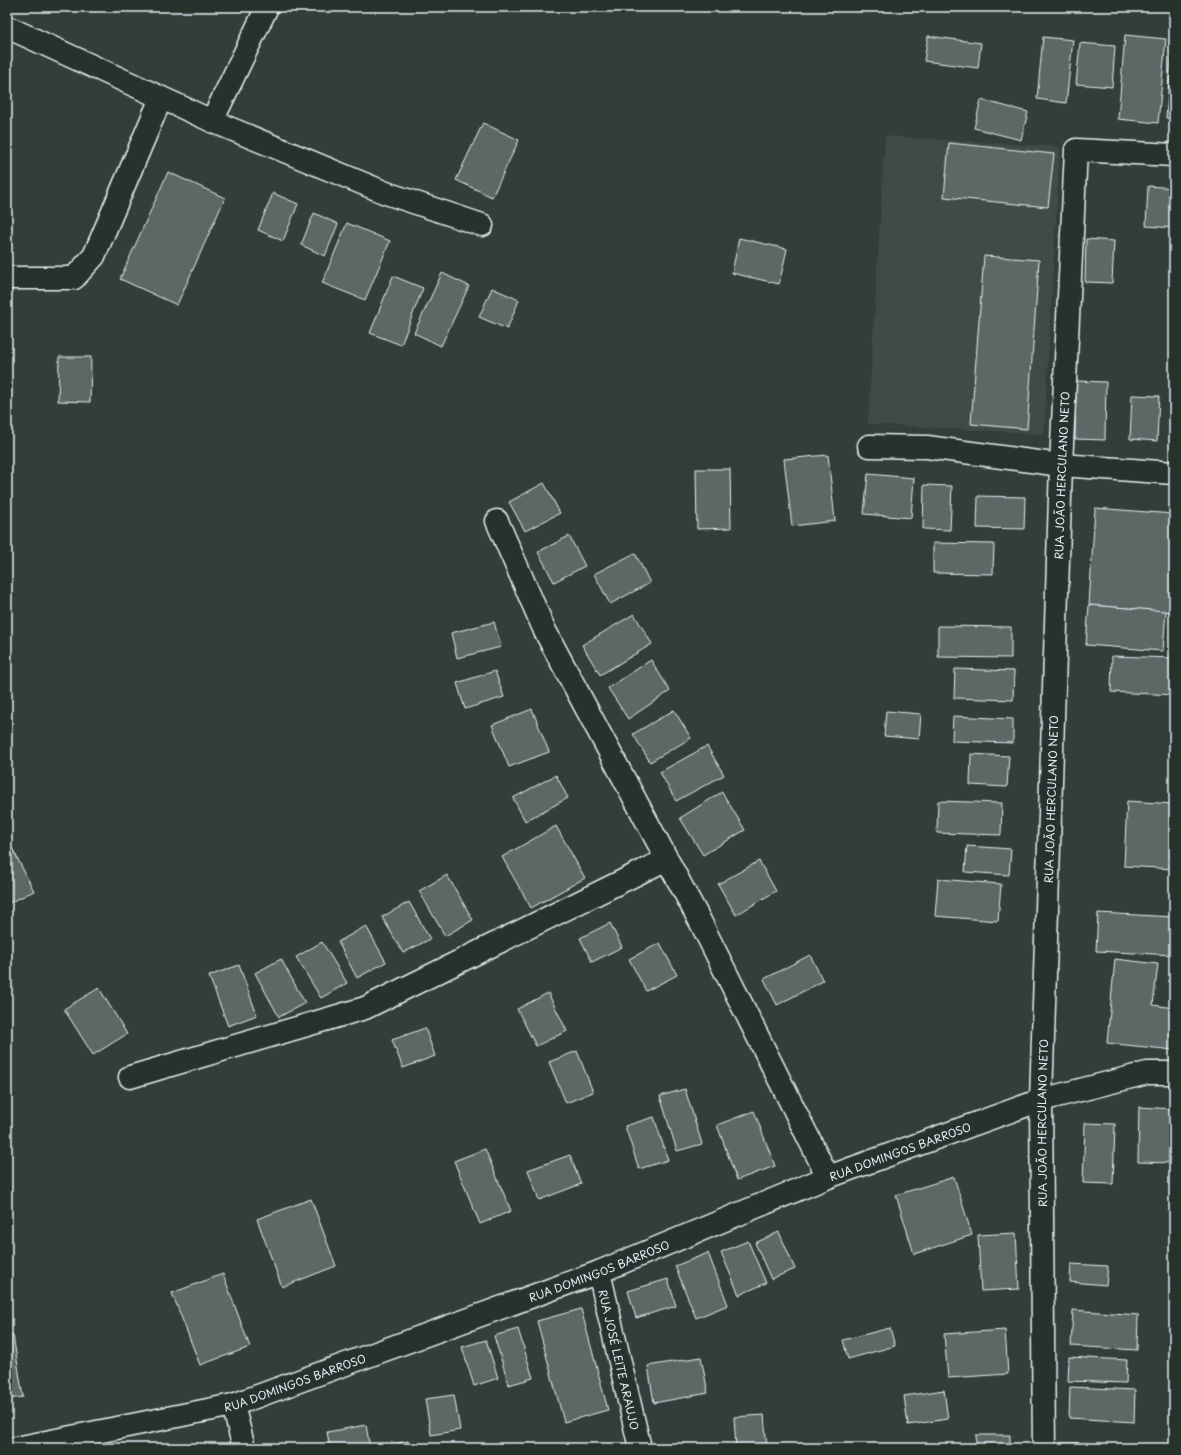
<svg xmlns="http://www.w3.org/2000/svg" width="1181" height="1455" viewBox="0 0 1181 1455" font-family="'Playpen Sans',sans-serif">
  <rect width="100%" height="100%" fill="#323e39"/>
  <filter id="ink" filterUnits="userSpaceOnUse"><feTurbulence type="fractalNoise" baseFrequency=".025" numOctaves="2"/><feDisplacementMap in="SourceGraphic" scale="8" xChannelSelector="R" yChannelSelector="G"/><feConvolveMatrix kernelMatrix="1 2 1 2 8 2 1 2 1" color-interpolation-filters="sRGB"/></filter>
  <g filter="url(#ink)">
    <path fill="#3f4b46" d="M885 136 1060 147 1044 434 868 424Z"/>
    <g fill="#5c6865" stroke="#e8f1f8">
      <path d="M1125 35 1166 39 1158 123 1118 119Z"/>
      <path d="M928 36 981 43 978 68 924 61Z"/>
      <path d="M1043 37 1073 40 1066 103 1037 99Z"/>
      <path d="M1080 43 1115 46 1112 87 1076 84Z"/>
      <path d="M1172 43H1174V119L1166 118Z"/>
      <path d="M981 100 1028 112 1021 140 974 128Z"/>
      <path d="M483 123 519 140 492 197 456 180Z"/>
      <path d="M949 143 1054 154 1048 207 944 197Z"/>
      <path d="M168 172 225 198 177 305 120 279Z"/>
      <path d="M1148 186 1174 188V228L1146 226Z"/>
      <path d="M273 193 298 204 283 241 258 230Z"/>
      <path d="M314 213 338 224 325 256 301 245Z"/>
      <path d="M347 223 390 241 365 300 322 283Z"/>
      <path d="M739 238 787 249 779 284 732 273Z"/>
      <path d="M1086 239 1114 241 1112 283 1085 282Z"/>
      <path d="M984 256 1039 260 1027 429 971 424Z"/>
      <path d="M442 273 469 286 441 346 414 333Z"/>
      <path d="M393 276 423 288 401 345 370 333Z"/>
      <path d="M492 288 519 300 507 329 479 317Z"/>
      <path d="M59 357H91L90 402 58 401Z"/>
      <path d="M1076 381 1106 382 1105 440 1075 439Z"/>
      <path d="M1132 395 1159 396 1157 441 1130 439Z"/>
      <path d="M828 455 835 521 792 526 784 459Z"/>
      <path d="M696 469H730L731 528 697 529Z"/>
      <path d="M868 474 914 478 911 518 864 514Z"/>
      <path d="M544 483 560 513 525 531 509 502Z"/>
      <path d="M924 485 952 486 950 530 923 529Z"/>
      <path d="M978 496 1025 497 1024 529 977 528Z"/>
      <path d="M1095 508 1174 514V612L1089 605Z"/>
      <path d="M569 536 585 566 554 582 538 552Z"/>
      <path d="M933 543 994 544 993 574 933 573Z"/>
      <path d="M635 553 650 583 610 604 594 574Z"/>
      <path d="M1089 605 1166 611 1163 651 1086 645Z"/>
      <path d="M634 614 652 644 600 675 582 645Z"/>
      <path d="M494 622 501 647 457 658 451 633Z"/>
      <path d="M938 626 1011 627V658L938 657Z"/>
      <path d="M1112 656 1174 658V695L1111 692Z"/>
      <path d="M651 660 670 691 628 719 608 688Z"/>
      <path d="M955 669 1014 671 1013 700 954 698Z"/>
      <path d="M495 671 504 697 465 709 457 683Z"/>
      <path d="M532 709 549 752 509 767 492 725Z"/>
      <path d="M674 710 691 738 650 762 633 734Z"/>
      <path d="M886 711 921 714 919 739 884 736Z"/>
      <path d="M953 716 1013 719V743L952 741Z"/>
      <path d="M707 746 724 775 676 801 660 772Z"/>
      <path d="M971 754 1009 756 1007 787 970 785Z"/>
      <path d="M556 775 568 798 525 821 513 798Z"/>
      <path d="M722 792 745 830 703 855 680 818Z"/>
      <path d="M938 801 1002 803 1001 835 937 833Z"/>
      <path d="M1127 801 1174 804V869L1124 866Z"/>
      <path d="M556 826 585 878 531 908 502 857Z"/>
      <path d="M7 838 34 891 7 904Z"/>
      <path d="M967 846 1011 849 1009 875 965 872Z"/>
      <path d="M759 861 776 891 736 915 718 884Z"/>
      <path d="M447 875 473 920 445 936 419 891Z"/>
      <path d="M938 879 1001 884 998 921 935 916Z"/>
      <path d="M409 902 430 939 403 953 382 917Z"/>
      <path d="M1098 913 1174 917V955L1096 951Z"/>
      <path d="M610 923 622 947 592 962 580 938Z"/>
      <path d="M366 926 386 962 357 978 338 942Z"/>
      <path d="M322 942 347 983 321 998 296 957Z"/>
      <path d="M660 943 677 975 646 991 629 959Z"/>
      <path d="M810 955 823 981 777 1005 764 979Z"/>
      <path d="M281 959 305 1003 279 1017 255 973Z"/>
      <path d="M1115 959 1158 964 1153 1005 1174 1008V1050L1107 1043Z"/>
      <path d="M239 965 257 1015 228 1026 209 976Z"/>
      <path d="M99 988 127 1034 93 1055 64 1009Z"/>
      <path d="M548 993 567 1031 536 1046 517 1009Z"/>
      <path d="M425 1028 435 1056 403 1068 392 1040Z"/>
      <path d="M577 1051 593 1092 566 1103 549 1062Z"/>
      <path d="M685 1089 702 1144 677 1151 660 1096Z"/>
      <path d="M1139 1107 1174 1109V1163L1138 1162Z"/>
      <path d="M754 1111 775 1166 737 1180 717 1125Z"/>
      <path d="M654 1117 668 1160 639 1169 625 1126Z"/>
      <path d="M1085 1123 1115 1124 1113 1184 1083 1183Z"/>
      <path d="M485 1149 511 1211 480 1224 454 1161Z"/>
      <path d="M570 1155 581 1184 539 1200 528 1170Z"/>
      <path d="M954 1177 972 1235 914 1254 896 1195Z"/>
      <path d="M311 1199 336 1266 282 1287 257 1219Z"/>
      <path d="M779 1232 795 1269 771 1279 755 1243Z"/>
      <path d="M1016 1233 1019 1289 981 1291 978 1235Z"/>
      <path d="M748 1241 766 1283 739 1295 721 1252Z"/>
      <path d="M708 1253 728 1305 696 1318 675 1266Z"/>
      <path d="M1071 1264 1108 1266 1106 1285 1070 1282Z"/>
      <path d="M223 1274 250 1347 200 1365 172 1293Z"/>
      <path d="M668 1279 676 1306 636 1318 628 1291Z"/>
      <path d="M581 1309 608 1410 564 1422 537 1321Z"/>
      <path d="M1073 1310 1138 1315 1137 1350 1071 1346Z"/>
      <path d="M890 1328 895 1346 848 1359 843 1340Z"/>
      <path d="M518 1329 533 1378 509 1385 494 1336Z"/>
      <path d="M1005 1330 1008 1374 948 1378 944 1334Z"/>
      <path d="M7 1335H13L23 1397 7 1399Z"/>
      <path d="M486 1340 498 1378 474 1386 462 1347Z"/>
      <path d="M701 1357 708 1393 654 1403 648 1366Z"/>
      <path d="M1069 1357 1127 1360 1126 1383 1068 1381Z"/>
      <path d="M1070 1387 1135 1390 1134 1422 1069 1418Z"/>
      <path d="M944 1390 948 1419 908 1425 904 1396Z"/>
      <path d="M454 1395 460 1430 431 1435 425 1399Z"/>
      <path d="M764 1415 767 1448H736L734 1417Z"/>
      <path d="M366 1425 370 1448H330L327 1432Z"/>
      <path d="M976 1435H1010V1448H977Z"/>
      <path d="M408 1441 409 1448H383L382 1446Z"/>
      <rect x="1061" y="1443" width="27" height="5"/>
    </g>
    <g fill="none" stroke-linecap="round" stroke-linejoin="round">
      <defs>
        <g id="minor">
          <path d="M7 27 212 121 386 193 482 225"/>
          <path d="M212 121 267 7"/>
          <path d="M7 278H74L94 256 161 98"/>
          <path d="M869 446 927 447 1061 465 1174 473"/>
          <path d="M497 521 545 631 700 921 828 1177"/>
          <path d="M130 1077 365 1008 667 859"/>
          <path id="s1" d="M599 1272 640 1448"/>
          <path d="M233 1405 244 1448"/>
          <path id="s2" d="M16 1448 233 1405 599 1272 828 1177 1041 1100 1147 1073H1174"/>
          <path id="s3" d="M1044 1448 1041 1100 1061 465 1076 150 1174 155"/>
        </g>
      </defs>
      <use href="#minor" stroke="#e8f1f8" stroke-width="25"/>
      <use href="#minor" stroke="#26332d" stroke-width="22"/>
    </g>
  </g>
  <g text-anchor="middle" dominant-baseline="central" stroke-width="3" stroke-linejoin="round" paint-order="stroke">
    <g font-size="11" fill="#e8f1f8" stroke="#26332d">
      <text stroke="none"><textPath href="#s3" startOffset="973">RUA JOÃO HERCULANO NETO</textPath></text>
      <text stroke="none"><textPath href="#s3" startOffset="649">RUA JOÃO HERCULANO NETO</textPath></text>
      <text stroke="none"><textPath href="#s3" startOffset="325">RUA JOÃO HERCULANO NETO</textPath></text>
      <text stroke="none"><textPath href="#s2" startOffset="935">RUA DOMINGOS BARROSO</textPath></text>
      <text stroke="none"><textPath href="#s2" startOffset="611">RUA DOMINGOS BARROSO</textPath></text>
      <text stroke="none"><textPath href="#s1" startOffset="90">RUA JOSÉ LEITE ARAUJO</textPath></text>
      <text stroke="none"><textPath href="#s2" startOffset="287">RUA DOMINGOS BARROSO</textPath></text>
    </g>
  </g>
  <rect width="1181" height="1455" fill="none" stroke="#26332d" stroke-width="24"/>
  <rect x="12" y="12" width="1157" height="1431" fill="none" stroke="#e8f1f8" stroke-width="1.5" filter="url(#ink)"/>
</svg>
